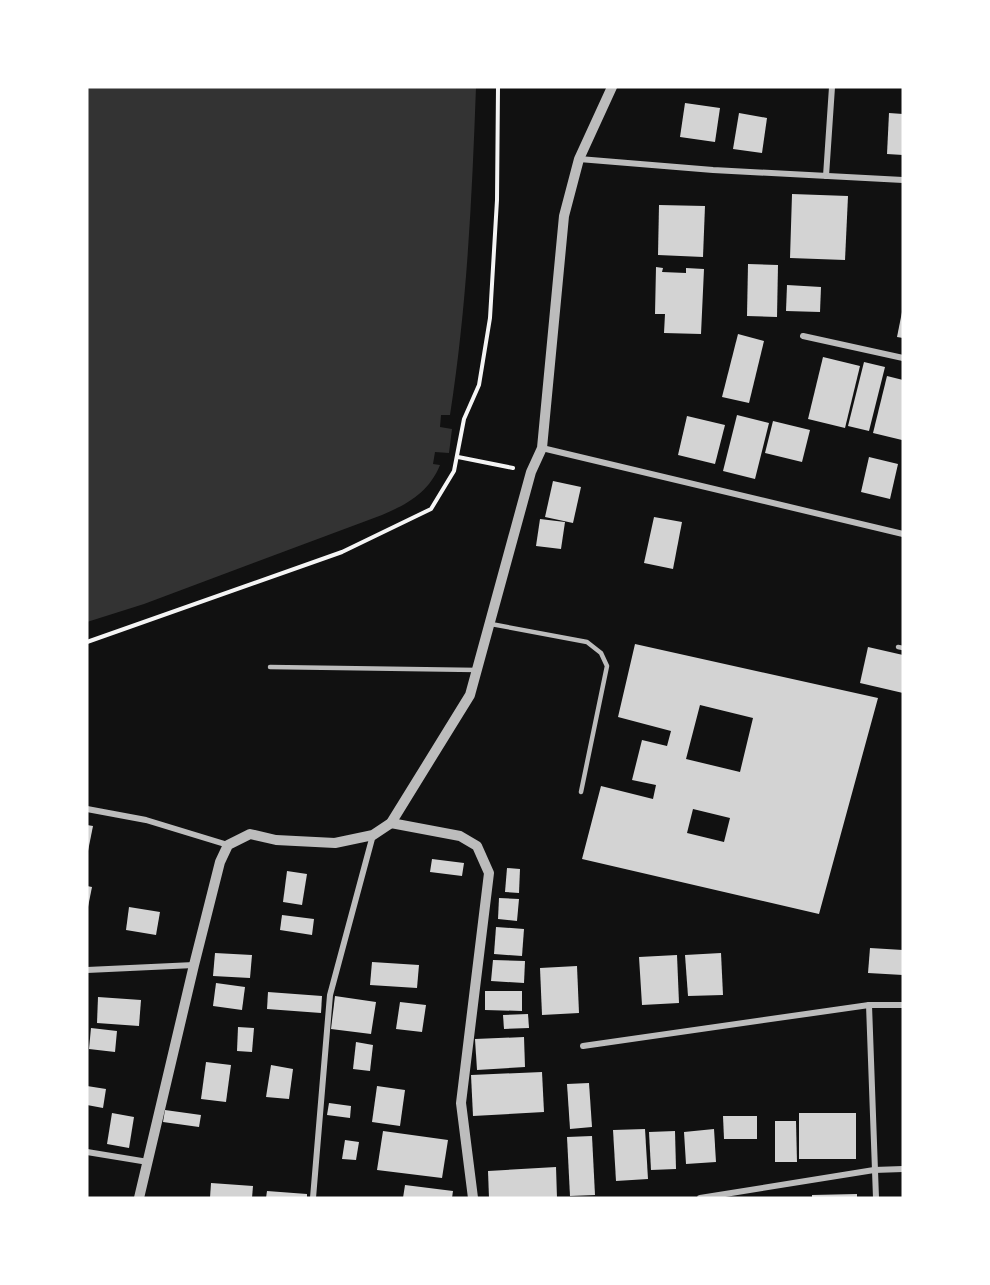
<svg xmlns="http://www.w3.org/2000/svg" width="990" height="1285" viewBox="0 0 990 1285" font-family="'Titillium Web',sans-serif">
  <rect width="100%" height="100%" fill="#111"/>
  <path fill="#333" d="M87 87H476C472 197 467 306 450 415H441L440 427 452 429 449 453 435 452 433 464 440 465C429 492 408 504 382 515L144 604 87 622Z"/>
  <g fill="#d3d3d3" fill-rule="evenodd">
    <path d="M685 103 720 108 715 142 680 137Z"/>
    <path d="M739 113 767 118 762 153 733 149Z"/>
    <path d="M889 113 903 114V155L887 154Z"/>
    <path d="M792 194 848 196 845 260 790 258Z"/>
    <path d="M659 205 705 206 703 257 658 255Z"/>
    <path d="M748 264 778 265 777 317 747 316Z"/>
    <path d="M656 267 663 268 662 272 686 273V268L704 269 701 334 664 333 665 314H655Z"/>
    <path d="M787 285 821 287 820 312 786 311Z"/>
    <path d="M902 312H903V338L897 337Z"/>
    <path d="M738 334 764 341 749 403 722 397Z"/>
    <path d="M823 357 860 366 845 428 808 419Z"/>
    <path d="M864 362 885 367 869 431 848 426Z"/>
    <path d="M887 376 903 380 902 440 873 433Z"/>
    <path d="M737 415 769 423 755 479 723 471Z"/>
    <path d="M687 416 725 425 715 464 678 455Z"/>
    <path d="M773 421 810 430 802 462 765 453Z"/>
    <path d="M869 457 898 464 890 499 861 492Z"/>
    <path d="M553 481 581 487 573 523 545 517Z"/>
    <path d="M654 517 682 522 673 569 644 563Z"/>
    <path d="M540 519 565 522 561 549 536 546Z"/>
    <path d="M635 644 878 698 819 914 582 859 601 786 653 799 656 785 632 780 642 740 667 746 671 731 618 717ZM700 705 753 718 740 772 686 759ZM693 809 730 818 724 842 687 833Z"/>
    <path d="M868 647 903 655V693L860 683Z"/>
    <path d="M87 825 93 826 88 851H87Z"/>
    <path d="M432 859 464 863 462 876 430 872Z"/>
    <path d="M507 868 520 869 519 893 505 892Z"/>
    <path d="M287 871 307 874 302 905 283 902Z"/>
    <path d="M87 886 92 887 88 907H87Z"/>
    <path d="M499 898 519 899 517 921 498 919Z"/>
    <path d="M129 907 160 912 156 935 126 930Z"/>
    <path d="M282 915 314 919 312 935 280 930Z"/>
    <path d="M496 927 524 929 522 956 494 954Z"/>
    <path d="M870 948 903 950V975L868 973Z"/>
    <path d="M215 953 252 955 250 978 213 976Z"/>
    <path d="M721 953 723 995 688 996 685 955Z"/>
    <path d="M677 955 679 1003 642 1005 639 957Z"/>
    <path d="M493 960 525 961 524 983 491 981Z"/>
    <path d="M372 962 419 965 417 988 370 985Z"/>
    <path d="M577 966 579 1013 542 1015 540 968Z"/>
    <path d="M216 983 245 987 242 1010 213 1006Z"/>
    <path d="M485 991H522V1011L485 1010Z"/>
    <path d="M268 992 322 996 321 1013 267 1009Z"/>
    <path d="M335 996 376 1002 371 1034 331 1029Z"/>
    <path d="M98 997 141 1000 139 1026 97 1023Z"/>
    <path d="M400 1002 426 1005 422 1032 396 1029Z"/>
    <path d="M528 1014 529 1028 504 1029 503 1015Z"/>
    <path d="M238 1027 254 1028 252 1052 237 1051Z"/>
    <path d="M91 1028 117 1031 115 1052 89 1049Z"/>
    <path d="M524 1037 525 1067 477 1070 475 1039Z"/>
    <path d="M356 1042 373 1045 370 1071 353 1069Z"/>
    <path d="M206 1062 231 1065 226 1102 201 1099Z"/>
    <path d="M271 1065 293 1069 289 1099 266 1097Z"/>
    <path d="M542 1072 544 1112 473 1116 471 1075Z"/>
    <path d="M589 1083 592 1127 570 1129 567 1084Z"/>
    <path d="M87 1086 106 1089 103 1108 87 1105Z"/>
    <path d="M377 1086 405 1090 400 1126 372 1122Z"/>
    <path d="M329 1103 351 1106 350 1118 327 1115Z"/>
    <path d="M165 1110 201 1115 199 1127 163 1122Z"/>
    <path d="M112 1113 134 1117 129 1148 107 1144Z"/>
    <rect x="799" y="1113" width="57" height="46"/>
    <path d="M723 1116H757V1139H724Z"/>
    <path d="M775 1121H796L797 1162H775Z"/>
    <path d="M645 1129 648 1179 616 1181 613 1130Z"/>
    <path d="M714 1129 716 1162 686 1164 684 1132Z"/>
    <path d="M383 1131 448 1140 442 1178 377 1170Z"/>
    <path d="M675 1131 676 1169 651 1170 649 1132Z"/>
    <path d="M592 1136 595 1195 570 1196 567 1137Z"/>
    <path d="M345 1140 359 1142 356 1160 342 1159Z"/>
    <path d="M556 1167 557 1198H489L488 1171Z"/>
    <path d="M211 1183 253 1186 252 1198H210Z"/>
    <path d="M405 1185 453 1191 452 1198H403Z"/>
    <path d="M267 1191 307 1194V1198H266Z"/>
    <path d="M857 1194V1198H812V1195Z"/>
  </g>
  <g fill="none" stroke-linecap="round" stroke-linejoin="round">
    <g stroke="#f5f5f5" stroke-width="4">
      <path d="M458 457 513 468"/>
      <path d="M87 642 342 552 431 509 454 471 464 419 479 385 490 318 497 200 498 87"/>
    </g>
    <g stroke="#bcbcbc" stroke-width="4.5">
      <path d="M491 624 587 642 601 653 607 666 581 792"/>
      <path d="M898 647 903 648"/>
      <path d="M270 667 477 670"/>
    </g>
    <g stroke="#bcbcbc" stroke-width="6">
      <path d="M579 159 713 170 903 180"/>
      <path d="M826 176 832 87"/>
      <path d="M803 336 903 358"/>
      <path d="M542 448 903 534"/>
      <path d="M87 809 146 820 228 845"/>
      <path d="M87 970 194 965"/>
      <path d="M869 1005 876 1198"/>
      <path d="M583 1046 869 1005H903"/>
      <path d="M87 1152 148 1162"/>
      <path d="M313 1198 330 995 373 835"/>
      <path d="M700 1198 874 1170 903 1169"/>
    </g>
    <g stroke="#bcbcbc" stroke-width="10">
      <path d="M391 823 460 836 477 846 489 873 461 1103 473 1198"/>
      <path d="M139 1198 194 965 220 862 228 845 250 834 276 840 335 843 373 835 391 823 470 695 531 472 542 448 564 216 579 159 612 87"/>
    </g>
  </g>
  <rect width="990" height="1285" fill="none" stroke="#ffffff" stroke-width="177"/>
</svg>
